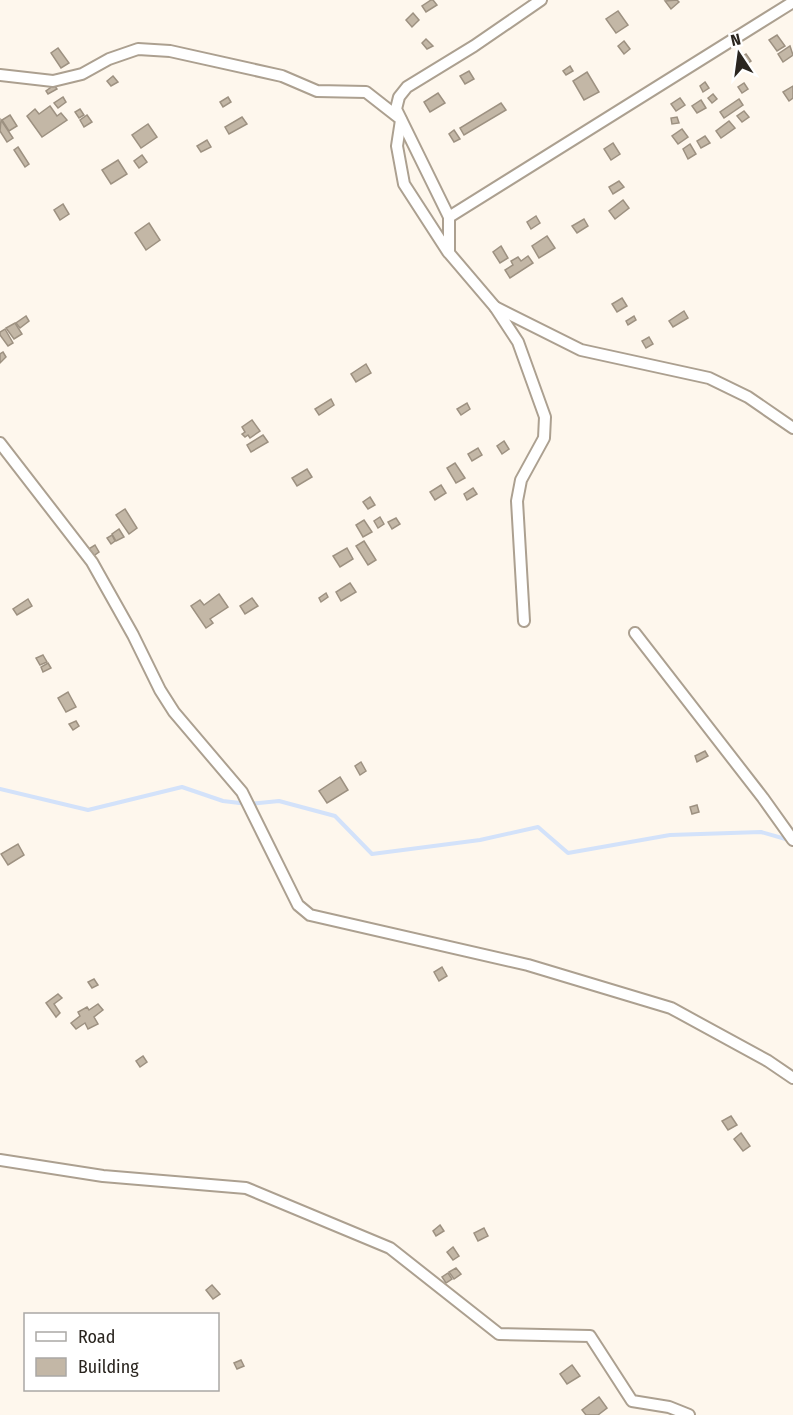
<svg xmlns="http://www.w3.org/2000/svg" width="793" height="1415" viewBox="0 0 793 1415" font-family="'Fira Sans Condensed',sans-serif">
  <rect width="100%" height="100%" fill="#fef7ed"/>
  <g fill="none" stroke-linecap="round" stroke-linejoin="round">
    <path stroke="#d3e2fa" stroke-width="4" d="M0 789 88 810 182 787 223 801 248 804 279 801 335 816 372 854 480 840 538 827 568 853 670 835 761 832 789 840"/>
  </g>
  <g fill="#c3b7a6" stroke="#9d9181" stroke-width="1.5">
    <path d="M431 0H433L437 5 426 12 422 6Z"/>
    <path d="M677 0 679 2 671 9 665 1Z"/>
    <path d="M618 11 628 25 616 33 606 19Z"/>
    <path d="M413 13 419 20 412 27 406 20Z"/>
    <path d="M777 35 785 46 777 51 769 40Z"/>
    <path d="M426 39 433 46 427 49 422 43Z"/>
    <path d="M624 41 630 49 624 54 618 46Z"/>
    <path d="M790 46 793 55 783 62 778 54Z"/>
    <path d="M58 48 69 63 61 68 51 53Z"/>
    <path d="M746 54 751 61 744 66 739 59Z"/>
    <path d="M570 66 573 71 566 75 563 71Z"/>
    <path d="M469 71 474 79 465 84 460 76Z"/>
    <path d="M587 72 599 92 584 100 573 81Z"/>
    <path d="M113 76 118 82 111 86 107 81Z"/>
    <path d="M705 82 709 88 703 92 700 86Z"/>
    <path d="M744 83 748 89 742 93 738 87Z"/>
    <path d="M54 85 57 89 48 94 46 91Z"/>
    <path d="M793 86V98L789 101 783 92Z"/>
    <path d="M438 93 445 103 430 112 424 102Z"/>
    <path d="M713 94 717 99 712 103 708 98Z"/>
    <path d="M63 97 66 102 58 108 54 103Z"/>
    <path d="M228 97 231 102 223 107 220 102Z"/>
    <path d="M680 98 685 105 676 111 671 104Z"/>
    <path d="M739 99 743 105 724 118 720 112Z"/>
    <path d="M701 100 706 108 697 113 692 106Z"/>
    <path d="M501 103 506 110 464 135 460 128Z"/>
    <path d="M50 106 57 116 61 113 67 120 42 137 27 116 35 109 39 114Z"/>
    <path d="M80 109 84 115 79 118 75 112Z"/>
    <path d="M744 111 749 117 742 122 737 116Z"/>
    <path d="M10 115 17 126 9 131 2 120Z"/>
    <path d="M87 115 92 122 84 127 80 120Z"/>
    <path d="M242 117 247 124 229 134 225 127Z"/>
    <path d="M677 117 679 123 672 124 671 118Z"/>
    <path d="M1 120 13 138 7 142 0 131Z"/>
    <path d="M729 121 735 128 721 138 716 131Z"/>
    <path d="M148 124 157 137 141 148 132 135Z"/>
    <path d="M682 129 688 137 678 144 672 136Z"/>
    <path d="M454 130 460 139 454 142 449 134Z"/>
    <path d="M705 136 710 143 701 148 697 141Z"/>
    <path d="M207 140 211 147 201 152 197 146Z"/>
    <path d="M613 143 620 154 611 160 604 149Z"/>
    <path d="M690 144 696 154 688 159 683 149Z"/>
    <path d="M18 147 29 164 25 167 14 150Z"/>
    <path d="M142 155 147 162 139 168 134 161Z"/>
    <path d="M118 160 127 174 111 184 102 170Z"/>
    <path d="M619 181 624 187 613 194 609 187Z"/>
    <path d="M623 200 629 208 615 219 609 211Z"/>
    <path d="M63 204 69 214 60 220 54 210Z"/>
    <path d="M536 216 540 223 531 229 527 222Z"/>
    <path d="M584 219 588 226 577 233 572 226Z"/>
    <path d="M149 223 160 240 146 250 135 233Z"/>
    <path d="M547 236 555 248 539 258 532 246Z"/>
    <path d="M501 246 508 258 500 263 493 252Z"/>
    <path d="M528 256 533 263 510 278 505 270 513 265 511 261 518 257 521 261Z"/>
    <path d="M622 298 627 306 617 312 612 304Z"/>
    <path d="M684 311 688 318 673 327 669 321Z"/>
    <path d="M26 316 29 321 20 328 16 323Z"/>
    <path d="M634 316 636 320 628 325 626 321Z"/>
    <path d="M15 323 22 334 14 339 6 328Z"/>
    <path d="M5 329 13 343 8 346 0 335V332Z"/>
    <path d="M649 337 653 344 646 348 642 341Z"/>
    <path d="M3 352 6 357 0 363V354Z"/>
    <path d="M366 364 371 373 356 382 351 374Z"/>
    <path d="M331 399 334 405 319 415 315 409Z"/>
    <path d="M467 403 470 409 461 415 457 409Z"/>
    <path d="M252 420 260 431 250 438 248 435 245 437 242 434 245 432 242 427Z"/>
    <path d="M263 435 268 442 251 452 247 445Z"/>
    <path d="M504 441 509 449 502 454 497 446Z"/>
    <path d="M478 448 482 455 472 461 468 454Z"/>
    <path d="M455 463 465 478 456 483 447 468Z"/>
    <path d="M307 469 312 477 297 486 292 478Z"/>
    <path d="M441 485 446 493 435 500 430 492Z"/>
    <path d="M473 488 477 494 467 500 464 494Z"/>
    <path d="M370 497 375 505 368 509 363 502Z"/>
    <path d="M125 509 137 528 129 534 116 515Z"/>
    <path d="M380 517 384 524 378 528 374 521Z"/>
    <path d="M396 518 400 524 392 529 388 522Z"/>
    <path d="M364 520 372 532 363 537 356 525Z"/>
    <path d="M119 529 124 537 116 541 112 534Z"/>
    <path d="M112 535 115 541 111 544 107 538Z"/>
    <path d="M364 541 376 560 368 565 356 546Z"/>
    <path d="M95 545 99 552 92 557 87 550Z"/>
    <path d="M347 548 353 559 340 567 333 556Z"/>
    <path d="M350 583 356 592 341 601 336 592Z"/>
    <path d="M326 593 328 597 321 602 319 598Z"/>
    <path d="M219 594 228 607 210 619 213 623 206 628 191 606 200 600 204 605Z"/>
    <path d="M252 598 258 606 245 614 240 606Z"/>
    <path d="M28 599 32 606 17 615 13 609Z"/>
    <path d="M43 655 47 662 40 665 36 658Z"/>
    <path d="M48 663 51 668 43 672 41 667Z"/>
    <path d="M68 692 76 707 66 712 58 698Z"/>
    <path d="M76 721 79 726 73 730 69 724Z"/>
    <path d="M705 751 708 756 697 762 695 756Z"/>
    <path d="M361 762 366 771 360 775 355 766Z"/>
    <path d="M340 777 348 790 327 803 319 791Z"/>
    <path d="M697 805 699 812 692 814 690 807Z"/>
    <path d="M18 844 24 855 8 865 1 854Z"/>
    <path d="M442 967 447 976 439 981 434 972Z"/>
    <path d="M94 979 98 985 92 988 88 982Z"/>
    <path d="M58 994 62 998 54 1004 60 1013 56 1017 46 1003Z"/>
    <path d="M98 1004 103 1010 94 1017 98 1024 88 1029 85 1023 76 1029 71 1023 80 1016 78 1012 87 1007 89 1010Z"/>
    <path d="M143 1056 147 1062 140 1067 136 1061Z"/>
    <path d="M731 1116 737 1125 728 1130 722 1121Z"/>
    <path d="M741 1133 750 1146 743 1151 734 1139Z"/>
    <path d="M440 1225 444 1231 436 1236 433 1231Z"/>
    <path d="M484 1228 488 1236 478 1241 474 1233Z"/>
    <path d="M453 1247 459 1256 453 1260 447 1252Z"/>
    <path d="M456 1268 461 1274 454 1279 449 1272Z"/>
    <path d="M448 1273 452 1279 446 1283 442 1277Z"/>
    <path d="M212 1285 220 1294 213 1299 206 1290Z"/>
    <path d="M241 1360 244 1366 237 1369 234 1363Z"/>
    <path d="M572 1365 580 1376 567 1384 560 1374Z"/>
    <path d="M599 1397 607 1408 598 1415H586L582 1410Z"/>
  </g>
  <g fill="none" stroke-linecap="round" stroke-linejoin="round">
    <defs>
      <g id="street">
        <path d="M0 75 53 81 82 74 109 59 138 49 170 51 282 76 317 91 366 92 398 117"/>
        <path d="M401 120 397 146 404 184 448 252"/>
        <path d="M449 217 793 2"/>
        <path d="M495 307 581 350 709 378 748 397 793 428"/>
        <path d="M0 443 92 562 133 635 160 690 174 712 242 792 298 905 310 915 528 965 671 1008 768 1061 793 1078"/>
        <path d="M524 621 517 501 521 480 544 438 545 417 518 342 495 307 449 253V217L396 109 399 97 407 87 474 46 541 0"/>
        <path d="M635 633 763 798 793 840"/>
        <path d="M0 1160 103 1176 246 1188 390 1248 499 1334 590 1336 632 1401 669 1407 689 1415"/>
      </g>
    </defs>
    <use href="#street" stroke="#aca090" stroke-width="14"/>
    <use href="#street" stroke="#fff" stroke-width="10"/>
  </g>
  <rect x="24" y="1313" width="195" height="78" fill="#ffffff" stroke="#aaa8a5" stroke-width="1.5"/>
  <rect x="36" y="1332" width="30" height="9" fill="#ffffff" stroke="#aaa8a5" stroke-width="1.5"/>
  <text x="78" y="1343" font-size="18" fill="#2a251f">Road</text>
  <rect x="36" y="1358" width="30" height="18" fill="#c3b7a6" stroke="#aaa8a5" stroke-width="1.5"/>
  <text x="78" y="1373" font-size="18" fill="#2a251f">Building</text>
  <g transform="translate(739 54) rotate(347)" stroke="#ffffff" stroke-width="4.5" paint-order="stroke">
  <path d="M0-4.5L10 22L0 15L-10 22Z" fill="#2a251f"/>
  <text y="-9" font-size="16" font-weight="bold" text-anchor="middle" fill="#2a251f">N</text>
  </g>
</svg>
